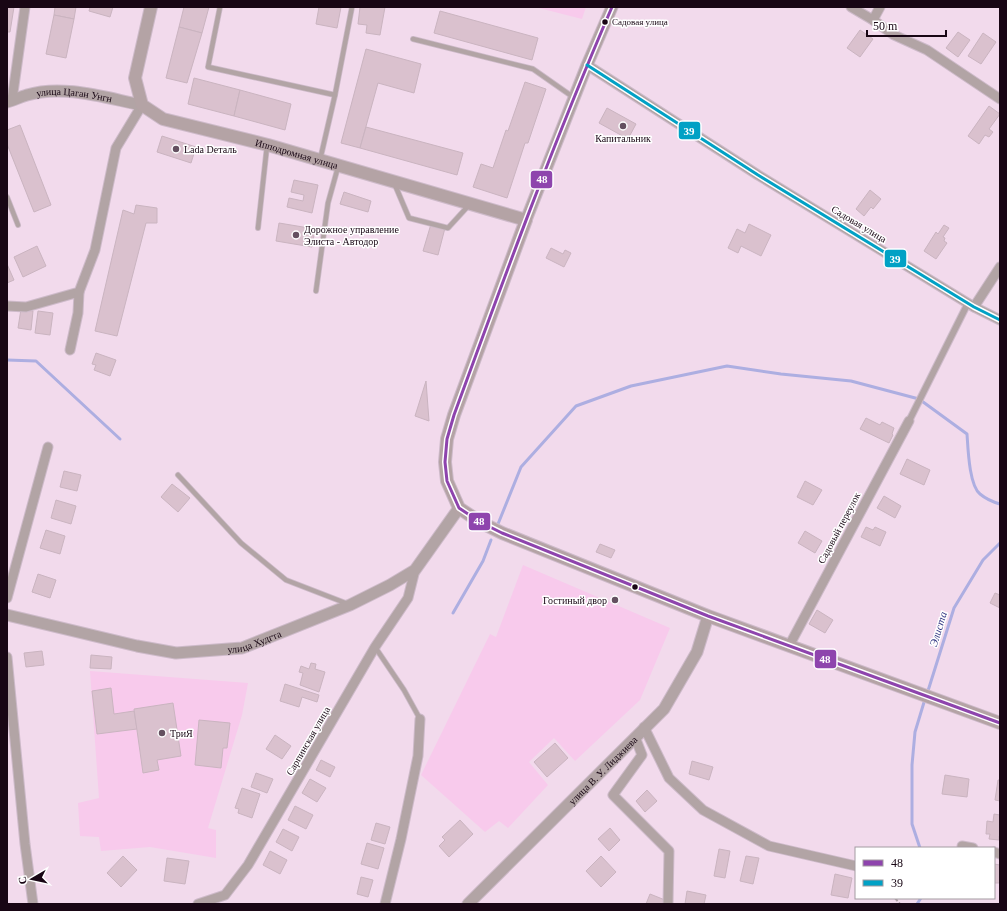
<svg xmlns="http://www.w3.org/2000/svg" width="1007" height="911" viewBox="0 0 1007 911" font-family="'Times New Roman',serif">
  <rect width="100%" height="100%" fill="#f2daec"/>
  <g fill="#f8caec">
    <path d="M535 7H586L582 19Z"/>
    <path d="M523 565 670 628 640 700 575 761 554 738 529 762 548 785 508 828 499 821 485 832 421 775 490 634 496 637Z"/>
    <path d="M90 671 248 683 242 715 208 828 216 830V858L150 847 101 851 99 837 80 836 78 803 99 798Z"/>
  </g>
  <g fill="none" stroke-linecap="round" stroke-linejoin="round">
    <g stroke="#adaee1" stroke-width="3">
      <path d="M7 360 36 361 120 439"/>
      <path d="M498 524 521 467 576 406 631 386 727 366 781 374 851 381 919 399 967 434C968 448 969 485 980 494 986 499 993 502 1000 504"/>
      <path d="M453 613 483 561 491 540"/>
      <path d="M927 694 954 608 983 560 1000 543"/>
      <path d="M920 848 912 824V765L915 732 925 699"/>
      <path d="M917 904 921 898"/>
    </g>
  </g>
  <g fill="#dac1ce" stroke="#cab4c0">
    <path d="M7 7H14L10 32H7Z"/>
    <path d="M55 7H76L74 19 54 15Z"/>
    <path d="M90 7H113L110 17 89 11Z"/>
    <path d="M184 7H209L202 33 179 27Z"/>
    <path d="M319 7H341L337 28 316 24Z"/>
    <path d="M360 7H385L380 35 366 33 367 25 358 24Z"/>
    <path d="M440 11 538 38 532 60 434 33Z"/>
    <path d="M54 15 74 19 66 58 46 54Z"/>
    <path d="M179 27 202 33 187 83 166 78Z"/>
    <path d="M860 30 873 39 860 57 847 48Z"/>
    <path d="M958 32 970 40 958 57 946 48Z"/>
    <path d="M983 33 996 42 981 64 968 56Z"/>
    <path d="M366 49 421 64 414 93 378 83 360 148 341 143Z"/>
    <path d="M194 78 240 90 234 116 188 104Z"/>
    <path d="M525 82 546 89 528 143H525L507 198 473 187 481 164 493 168 506 130 508 131Z"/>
    <path d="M240 90 291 104 285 130 234 116Z"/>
    <path d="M989 106 1000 114 989 129 993 132 989 137 985 135 979 144 968 136Z"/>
    <path d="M607 108 636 124 628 139 599 123Z"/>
    <path d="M20 125 51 205 34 212 7 144V130Z"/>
    <path d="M366 127 463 153 457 175 360 148Z"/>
    <path d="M162 136 196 147 191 163 157 152Z"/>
    <path d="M294 180 318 185 312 213 287 207 289 198 303 201 304 195 291 192Z"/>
    <path d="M870 190 881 199 873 209 871 207 864 216 856 209Z"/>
    <path d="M344 192 371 201 368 212 340 204Z"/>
    <path d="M136 205 157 208V223H146L117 336 95 331 123 210 134 214Z"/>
    <path d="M279 223 315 229 312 247 276 241Z"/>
    <path d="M431 224 445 228 438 255 423 251Z"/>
    <path d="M749 224 771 235 761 256 741 246 738 253 728 248 737 229 745 233Z"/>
    <path d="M944 225 949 228 943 237 945 238 944 241 947 243 936 259 924 251 936 232 938 234Z"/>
    <path d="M37 246 46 266 23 277 14 257Z"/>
    <path d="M551 248 563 254 565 250 571 253 564 267 546 258Z"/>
    <path d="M7 264 14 280 7 283Z"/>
    <path d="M21 309 33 311 31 330 18 328Z"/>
    <path d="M38 311 53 313 50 335 35 333Z"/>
    <path d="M96 353 116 360 110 376 94 370 96 365 92 364Z"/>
    <path d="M426 381 429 421 415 416Z"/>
    <path d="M866 418 880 425 882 422 894 428 892 434 893 435 889 443 860 429Z"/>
    <path d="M907 459 930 470 924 485 900 474Z"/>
    <path d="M64 471 81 475 77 491 60 487Z"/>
    <path d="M805 481 822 490 813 505 797 497Z"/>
    <path d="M172 484 190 498 178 512 161 497Z"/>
    <path d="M884 496 901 506 895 518 877 508Z"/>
    <path d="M56 500 76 506 71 524 51 518Z"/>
    <path d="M866 527 873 530 875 527 886 532 880 546 861 537Z"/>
    <path d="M46 530 65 536 60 554 40 548Z"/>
    <path d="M805 531 822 541 815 553 798 543Z"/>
    <path d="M600 544 615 550 611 558 596 552Z"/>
    <path d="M38 574 56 580 50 598 32 592Z"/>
    <path d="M995 593 1000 595V608L990 603Z"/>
    <path d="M817 610 833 620 825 633 809 624Z"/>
    <path d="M42 651 44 665 26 667 24 653Z"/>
    <path d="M91 655 112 657 111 669 90 668Z"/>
    <path d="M311 663 316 664 315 669 325 672 319 692 300 685 303 673 299 672 301 666 309 669Z"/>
    <path d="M285 684 319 695 317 702 302 697 299 707 280 701Z"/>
    <path d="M111 688 114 714 134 711 137 729 97 734 92 691Z"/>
    <path d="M173 703 181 756 157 760 159 770 143 773 134 709Z"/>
    <path d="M199 720 230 723 227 748H223L221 768 195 765Z"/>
    <path d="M275 735 291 746 282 759 266 749Z"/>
    <path d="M555 743 568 758 547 777 534 762Z"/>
    <path d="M321 760 335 767 330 777 316 770Z"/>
    <path d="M692 761 713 767 709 780 689 774Z"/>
    <path d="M256 773 273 779 267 793 251 787Z"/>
    <path d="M945 775 969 779 967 797 942 794Z"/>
    <path d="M310 779 326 788 317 802 302 793Z"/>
    <path d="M998 780H1000V801L995 800Z"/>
    <path d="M242 788 260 794 252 818 238 813 239 809 235 808Z"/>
    <path d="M647 790 657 801 645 812 636 801Z"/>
    <path d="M295 806 313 815 306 829 288 820Z"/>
    <path d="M994 814 1000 815V836H999V840L989 839 990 834H986L987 821 993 822Z"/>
    <path d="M460 820 473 834 449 857 439 846 445 840 442 837Z"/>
    <path d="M376 823 390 827 385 844 371 840Z"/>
    <path d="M610 828 620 840 609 851 598 839Z"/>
    <path d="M283 829 299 837 292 851 276 842Z"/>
    <path d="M367 843 384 848 378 869 361 864Z"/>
    <path d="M719 849 730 851 725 878 714 876Z"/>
    <path d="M270 851 287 860 280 874 263 865Z"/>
    <path d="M123 856 137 870 121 887 107 873Z"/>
    <path d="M601 856 616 872 601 887 586 871Z"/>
    <path d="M746 856 759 858 753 884 740 881Z"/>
    <path d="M167 858 189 861 185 884 164 881Z"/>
    <path d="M994 864 1000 865V883H994Z"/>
    <path d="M835 874 852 878 848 898 831 895Z"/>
    <path d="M361 877 373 880 368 897 357 894Z"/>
    <path d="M687 891 706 895 704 904H685Z"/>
    <path d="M650 894 665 900 663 904H646Z"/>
  </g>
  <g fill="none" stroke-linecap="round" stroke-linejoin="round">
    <defs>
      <g id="service">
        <path d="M220 7 208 67 335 95"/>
        <path d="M413 39 533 69 573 97"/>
        <path d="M320 160 335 95 352 7"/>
        <path d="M395 185 409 218 448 228 470 204"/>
        <path d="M7 197 18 225"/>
        <path d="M258 228 267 146"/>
        <path d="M316 291 328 203 338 167"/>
        <path d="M178 475 241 543 286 580 348 604"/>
        <path d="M375 647 404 690 420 719"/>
      </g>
      <path id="pedestrian" d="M909 421 968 303"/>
      <g id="minor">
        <path d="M851 7 873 20 894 35 927 50 1000 99"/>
        <path d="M873 20 880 7"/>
        <path d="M587 65 758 175 974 307 1000 320"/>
        <path d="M12 100 25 7"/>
        <path d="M7 306 26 307 79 292 95 250 116 148 142 105"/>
        <path d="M974 307 1000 267"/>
        <path d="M70 350 78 313 79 292"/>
        <path d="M7 598 48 447"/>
        <path d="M789 646 909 421"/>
        <path d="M7 657 25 844 33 904"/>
        <path d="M644 727 669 778 703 810 769 846 856 866"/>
        <path d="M635 737 642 755 613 795 669 851 668 904"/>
        <path d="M962 846 973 848"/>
        <path d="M994 852 1000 854"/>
        <path d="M198 904 225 895 248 865 375 647 408 598 415 570"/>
        <path d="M385 904 401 839 418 756 420 719"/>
      </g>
      <g id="tertiary">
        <path id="s1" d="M7 102C14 100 20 97 27 95 63 84 106 98 142 105"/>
        <path d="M526 220 587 65 612 7"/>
        <path id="s2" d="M7 615 137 646 176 653 242 648 350 605 390 585 415 570 459 508"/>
        <path id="s3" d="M468 904 664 709 697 652 708 616"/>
      </g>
      <g id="secondary">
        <path id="s4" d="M151 7 135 78 142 105 163 119 268 145 526 220 454 415 447 439 445 462 447 481 459 508 480 522 502 533 708 616 1000 723"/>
      </g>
    </defs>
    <use href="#service" stroke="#cdbac9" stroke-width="6"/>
    <use href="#pedestrian" stroke="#cdbac9" stroke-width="8"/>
    <use href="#minor" stroke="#cdbac9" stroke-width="11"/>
    <use href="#tertiary" stroke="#cdbac9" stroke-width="13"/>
    <use href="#secondary" stroke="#cdbac9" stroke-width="14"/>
    <path stroke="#afa1a5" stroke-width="2" stroke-dasharray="4 2" stroke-linecap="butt" d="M895 898 900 904"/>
    <use href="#service" stroke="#b2a4a5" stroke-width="4.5"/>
    <use href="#pedestrian" stroke="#b2a4a5" stroke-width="6"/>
    <use href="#minor" stroke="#b2a4a5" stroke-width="9"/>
    <use href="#tertiary" stroke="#b2a4a5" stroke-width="11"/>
    <use href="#secondary" stroke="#b4a3a5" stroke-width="12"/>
    <defs>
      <path id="bus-1" d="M612 7C554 141 504 278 454 415L447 439 445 462 447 481 459 508 480 522 502 533 708 616 1000 723"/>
      <path id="bus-2" d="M587 65 758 175 974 307 1000 320"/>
    </defs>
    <use href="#bus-1" stroke="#fff" stroke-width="6"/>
    <use href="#bus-2" stroke="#fff" stroke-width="6"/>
    <use href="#bus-1" stroke="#8e44ad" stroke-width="3"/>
    <use href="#bus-2" stroke="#01a1c5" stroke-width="3"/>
  </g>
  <g fill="#180614" stroke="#fff" stroke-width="1.5">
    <circle cx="605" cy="22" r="3.5"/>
    <circle cx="635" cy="587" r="3.5"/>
  </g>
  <g fill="#645060" stroke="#fff" stroke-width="1.5">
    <circle cx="623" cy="126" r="4"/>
    <circle cx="176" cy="149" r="4"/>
    <circle cx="296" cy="235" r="4"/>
    <circle cx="615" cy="600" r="4"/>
    <circle cx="162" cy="733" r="4"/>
  </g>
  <g text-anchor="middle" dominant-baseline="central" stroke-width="3" stroke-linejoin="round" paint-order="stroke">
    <g font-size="9" fill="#180614" stroke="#fff" text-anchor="start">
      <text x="612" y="22">Садовая улица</text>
    </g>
    <g font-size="10" fill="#180614" stroke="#fff">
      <text stroke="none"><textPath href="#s1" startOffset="69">улица Цаган Унгн</textPath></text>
      <text stroke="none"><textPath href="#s4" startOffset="264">Ипподромная улица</textPath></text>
      <text transform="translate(859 224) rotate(31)">Садовая улица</text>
      <text transform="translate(839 528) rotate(-62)">Садовый переулок</text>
      <text stroke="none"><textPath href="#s2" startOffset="253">улица Худгта</textPath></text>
      <text transform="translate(308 741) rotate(-60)">Сарпинская улица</text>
      <text stroke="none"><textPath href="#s3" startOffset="190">улица В. У. Лиджиева</textPath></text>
    </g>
    <g font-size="10" fill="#180614" stroke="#fff" text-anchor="start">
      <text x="623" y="138" text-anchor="middle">Капитальник</text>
      <text x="184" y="149">Lada Dеталь</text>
      <text x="304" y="229">Дорожное управление<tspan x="304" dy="12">Элиста - Автодор</tspan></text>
      <text x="607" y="600" text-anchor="end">Гостиный двор</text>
      <text x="170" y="733">ТриЯ</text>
    </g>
    <g font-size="11" font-style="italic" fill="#323783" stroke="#fff">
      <text transform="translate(938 629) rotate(-73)">Элиста</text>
    </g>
  </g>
  <g stroke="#fff" stroke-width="1.5">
    <rect x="678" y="121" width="23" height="19" rx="4" fill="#01a1c5"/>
    <rect x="530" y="170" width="23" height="19" rx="4" fill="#8e44ad"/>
    <rect x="884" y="249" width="23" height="19" rx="4" fill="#01a1c5"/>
    <rect x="468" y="512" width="23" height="19" rx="4" fill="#8e44ad"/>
    <rect x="814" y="649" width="23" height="20" rx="4" fill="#8e44ad"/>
  </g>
  <g font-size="11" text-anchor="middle" font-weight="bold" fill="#fff">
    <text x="689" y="135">39</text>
    <text x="542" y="183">48</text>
    <text x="895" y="263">39</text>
    <text x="479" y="525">48</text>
    <text x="825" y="663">48</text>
  </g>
  <rect width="1007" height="911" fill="none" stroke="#180614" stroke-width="16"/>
  <rect x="855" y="847" width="140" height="52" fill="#ffffff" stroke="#a39ba1"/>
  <rect x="863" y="860" width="20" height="6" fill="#8e44ad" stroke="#a39ba1"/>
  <text x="891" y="867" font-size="12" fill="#180614">48</text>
  <rect x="863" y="880" width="20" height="6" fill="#01a1c5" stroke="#a39ba1"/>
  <text x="891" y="887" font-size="12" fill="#180614">39</text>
  <g transform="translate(32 879) rotate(261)" stroke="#ffffff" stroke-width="3" paint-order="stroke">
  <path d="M0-3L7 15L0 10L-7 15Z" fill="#180614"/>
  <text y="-6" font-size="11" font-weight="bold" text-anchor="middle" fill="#180614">С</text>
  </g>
  <path d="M867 30v6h79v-6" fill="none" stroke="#180614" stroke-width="2"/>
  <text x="873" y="30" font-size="12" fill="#180614" stroke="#ffffff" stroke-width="3" paint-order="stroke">50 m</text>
</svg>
